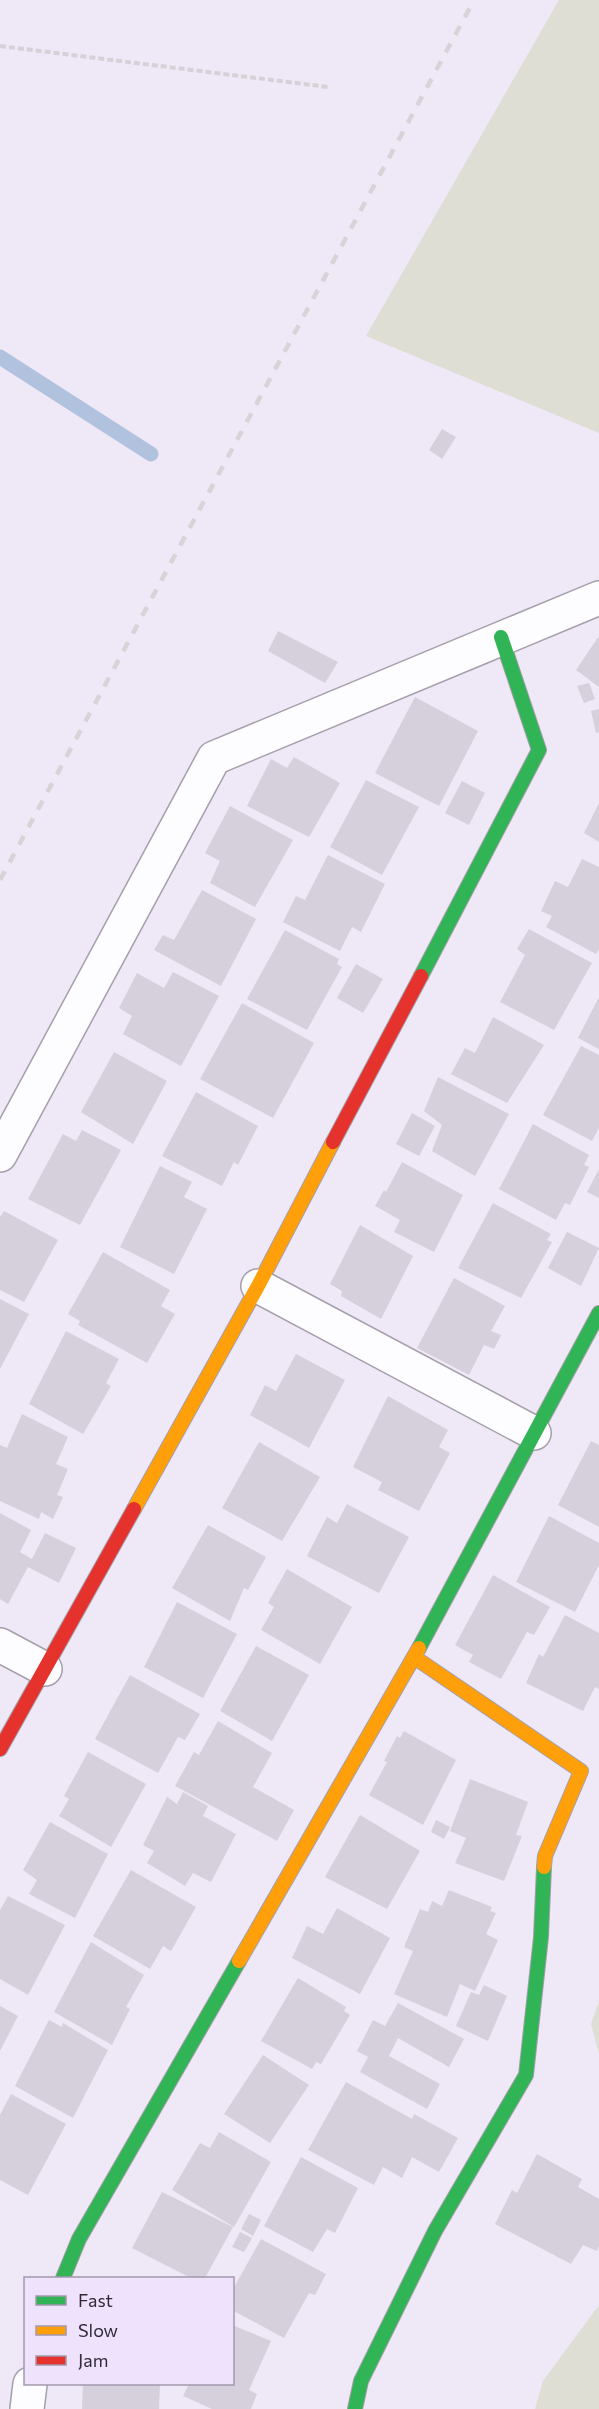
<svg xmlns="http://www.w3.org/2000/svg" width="599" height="2409" viewBox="0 0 599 2409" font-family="Commissioner,sans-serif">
  <rect width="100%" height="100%" fill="#efe8f6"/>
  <g fill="#deded5">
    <path d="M559 0H599V433L366 336Z"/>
    <path d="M599 2001V2054L591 2024Z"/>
    <path d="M599 2305V2409H535L543 2381Z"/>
  </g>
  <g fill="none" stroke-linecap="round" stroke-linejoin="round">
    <path stroke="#b0c2de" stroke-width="15" d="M0 357 151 454"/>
  </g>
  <g fill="#d6d0dd">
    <path d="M442 429 456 437 442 459 429 450Z"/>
    <path d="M278 631 338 662 325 683 268 651Z"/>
    <path d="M599 636V687L576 670Z"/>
    <path d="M589 683 595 699 584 703 577 686Z"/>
    <path d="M415 697 478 731 439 806 375 773Z"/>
    <path d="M599 709V732L596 733 591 711Z"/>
    <path d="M294 757 340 783 309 837 247 806 271 759 287 768Z"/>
    <path d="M366 780 419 807 382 875 330 847Z"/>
    <path d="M462 781 485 793 469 825 445 813Z"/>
    <path d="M599 803V842L584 833Z"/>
    <path d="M230 806 293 840 255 907 210 883 220 861 205 853Z"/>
    <path d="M328 855 385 884 361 932 352 927 340 951 283 922 296 896 305 900Z"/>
    <path d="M582 859 599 867V949L596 954 546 927 552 916 541 911 555 881 568 887Z"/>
    <path d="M202 890 256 919 221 986 154 950 163 935 174 940Z"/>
    <path d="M529 929 592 963 554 1030 500 1002 525 955 517 949Z"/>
    <path d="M285 930 339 959 337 964 342 967 307 1030 247 999Z"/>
    <path d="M356 964 383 979 363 1013 337 998Z"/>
    <path d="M173 972 219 996 181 1066 123 1034 132 1016 119 1008 137 973 164 988Z"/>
    <path d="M599 997V1049L578 1038Z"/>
    <path d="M242 1003 314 1043 273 1118 200 1079Z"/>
    <path d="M493 1017 544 1045 507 1103 451 1074 465 1048 475 1053Z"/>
    <path d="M581 1046 599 1055V1128L592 1141 543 1115Z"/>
    <path d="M114 1052 167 1081 133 1144 81 1112Z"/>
    <path d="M438 1077 509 1114 475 1176 432 1151 442 1125 424 1111Z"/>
    <path d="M196 1092 258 1126 238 1165 234 1162 222 1186 162 1156Z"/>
    <path d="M412 1113 435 1126 419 1156 396 1144Z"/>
    <path d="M533 1124 589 1155 584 1165 589 1167 570 1205 565 1203 556 1220 499 1189Z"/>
    <path d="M82 1130 121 1150 80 1225 28 1199 63 1134 76 1141Z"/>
    <path d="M402 1162 463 1195 434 1252 394 1232 400 1220 375 1206 384 1190 386 1192Z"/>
    <path d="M160 1166 192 1182 184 1197 207 1209 174 1274 120 1247Z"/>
    <path d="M599 1169V1198L587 1192Z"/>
    <path d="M493 1203 551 1234 547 1240 552 1242 521 1298 458 1268Z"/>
    <path d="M4 1211 58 1240 24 1302 0 1290V1217Z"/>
    <path d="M360 1225 413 1256 381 1319 341 1296 342 1291 330 1284Z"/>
    <path d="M567 1232 599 1248 581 1286 548 1268Z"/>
    <path d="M103 1252 170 1290 161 1306 175 1314 147 1363 78 1325 80 1321 68 1314Z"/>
    <path d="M454 1278 505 1306 491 1331 501 1335 494 1349 484 1345 469 1375 417 1348Z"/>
    <path d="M0 1299 29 1314 0 1369Z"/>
    <path d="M66 1331 119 1359 106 1383 111 1386 83 1434 29 1404Z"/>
    <path d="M296 1354 345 1380 309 1448 250 1415 265 1385 276 1391Z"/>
    <path d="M388 1396 448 1430 439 1447 450 1453 419 1511 378 1490 382 1482 353 1467Z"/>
    <path d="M22 1414 68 1437 56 1464 68 1469 57 1495 63 1497 53 1519 41 1512 39 1519 0 1501V1445L7 1448Z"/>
    <path d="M591 1441 599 1445V1527L558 1505Z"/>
    <path d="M259 1442 320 1477 282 1541 222 1508Z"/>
    <path d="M347 1504 409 1537 379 1593 307 1556 327 1517 337 1523Z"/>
    <path d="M0 1513 31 1530 20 1552 32 1559 45 1533 76 1548 59 1583 28 1567 8 1604 0 1599Z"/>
    <path d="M549 1516 599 1543V1565L575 1612 516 1582Z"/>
    <path d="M208 1525 266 1557 248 1590 244 1588 230 1621 172 1588Z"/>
    <path d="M287 1569 352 1607 320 1664 261 1630 274 1607 268 1603Z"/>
    <path d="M493 1575 550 1607 534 1635 527 1632 501 1679 469 1662 473 1655 455 1645Z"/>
    <path d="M177 1602 237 1634 203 1698 144 1667Z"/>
    <path d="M565 1615 599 1633V1689L595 1687 583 1711 526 1683 539 1654 543 1657Z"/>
    <path d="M256 1646 309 1675 272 1741 220 1711Z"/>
    <path d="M130 1675 200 1714 185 1740 178 1737 158 1773 95 1739Z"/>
    <path d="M218 1721 272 1753 253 1787 294 1810 277 1841 175 1786 194 1752 199 1755Z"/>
    <path d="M404 1731 456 1760 423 1825 369 1795 387 1762 384 1761 397 1736 400 1738Z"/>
    <path d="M88 1752 146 1784 111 1847 59 1816 69 1799 64 1796Z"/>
    <path d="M470 1779 528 1802 516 1835 522 1836 504 1881 455 1863 466 1838 450 1831Z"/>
    <path d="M183 1792 208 1806 203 1816 236 1834 211 1882 193 1873 185 1886 147 1863 154 1851 143 1845 167 1797 177 1804Z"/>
    <path d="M360 1815 420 1851 387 1909 325 1877Z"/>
    <path d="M436 1820 450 1827 444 1839 431 1832Z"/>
    <path d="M50 1822 108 1854 75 1918 29 1894 37 1880 23 1870Z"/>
    <path d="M131 1870 196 1907 171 1951 163 1946 150 1969 93 1936Z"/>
    <path d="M449 1890 492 1907 490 1911 496 1913 486 1934 498 1940 475 1991 460 1984 447 2017 394 1994 413 1951 404 1947 420 1909 428 1912 432 1901 442 1906Z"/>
    <path d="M8 1896 65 1925 28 1995 0 1979V1910Z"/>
    <path d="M337 1908 390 1938 360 1994 292 1958 307 1926 323 1934Z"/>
    <path d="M91 1942 144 1975 126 2007 130 2009 112 2045 54 2012Z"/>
    <path d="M298 1978 346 2007 344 2011 350 2015 321 2064 316 2062 312 2069 261 2041Z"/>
    <path d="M484 1985 507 1996 488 2041 456 2026 471 1992 479 1995Z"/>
    <path d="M398 2003 464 2039 449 2067 398 2038 389 2056 440 2084 427 2109 360 2072 368 2057 357 2051 373 2020 385 2026Z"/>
    <path d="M0 2006 18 2016 0 2051Z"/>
    <path d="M49 2020 62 2027 63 2023 108 2050 73 2118 15 2086Z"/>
    <path d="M263 2055 309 2085 270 2143 224 2114Z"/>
    <path d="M346 2082 412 2119 414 2114 458 2138 439 2172 412 2157 402 2178 383 2167 374 2185 308 2150Z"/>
    <path d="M11 2094 66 2124 28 2195 0 2180V2115Z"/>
    <path d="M219 2132 271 2162 234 2227 172 2190 200 2143 210 2148Z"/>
    <path d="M537 2154 582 2179 578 2187 599 2199V2246L597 2251 583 2245 571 2264 495 2224 512 2190 517 2193Z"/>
    <path d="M301 2157 358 2188 335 2233 327 2229 313 2252 264 2226Z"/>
    <path d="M162 2192 233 2227 205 2278H191L132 2248Z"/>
    <path d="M249 2214 261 2220 253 2236 241 2229Z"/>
    <path d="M240 2232 252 2238 244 2252 232 2247Z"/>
    <path d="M261 2239 326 2274 315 2295 309 2293 284 2338 232 2310V2291Z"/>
    <path d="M232 2325 271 2341 249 2390 257 2394 251 2409H212L183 2396 189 2384H232Z"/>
    <path d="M83 2384H160L159 2409H82Z"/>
  </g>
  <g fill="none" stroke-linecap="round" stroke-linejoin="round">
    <defs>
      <g id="street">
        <path d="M0 1155 214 758 599 598"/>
        <path d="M258 1286 534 1433"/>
        <path d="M0 1645 45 1669"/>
        <path d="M27 2409 30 2384"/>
      </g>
      <g id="fast">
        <path d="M421 976 539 750 501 637"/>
        <path d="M419 1648 599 1313"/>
        <path d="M63 2278 79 2239 239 1961"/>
        <path d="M355 2409 361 2381 435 2231 526 2075 541 1937 544 1867"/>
      </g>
      <g id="slow">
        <path d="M134 1509 258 1286 333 1142"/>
        <path d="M414 1657 581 1771 545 1856 544 1867"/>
        <path d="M239 1961 419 1648"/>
      </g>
      <g id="jam">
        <path d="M333 1142 421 976"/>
        <path d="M0 1749 134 1509"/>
      </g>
    </defs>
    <use href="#street" stroke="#a59fab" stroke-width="36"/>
    <use href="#fast" stroke="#a59fab" stroke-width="16"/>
    <use href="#slow" stroke="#a59fab" stroke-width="16"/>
    <use href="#jam" stroke="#a59fab" stroke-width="16"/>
    <path stroke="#d4d2d7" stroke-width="4" stroke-dasharray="6 3" stroke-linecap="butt" d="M0 46 328 87"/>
    <use href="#street" stroke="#fdfcfe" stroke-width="33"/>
    <use href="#fast" stroke="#30b455" stroke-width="14"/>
    <use href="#slow" stroke="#ff9f0a" stroke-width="14"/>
    <use href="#jam" stroke="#e5322d" stroke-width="14"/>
    <path stroke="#d6d4d7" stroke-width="4.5" stroke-dasharray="10 10" stroke-linecap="butt" d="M0 880 474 0"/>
  </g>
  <rect x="24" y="2277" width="210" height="108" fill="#efe2fc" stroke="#a399ad" stroke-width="1.5"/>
  <rect x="36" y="2296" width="30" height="9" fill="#30b455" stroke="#a399ad" stroke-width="1.5"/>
  <text x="78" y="2307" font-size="18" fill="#312b37">Fast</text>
  <rect x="36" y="2326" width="30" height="9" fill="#ff9f0a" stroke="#a399ad" stroke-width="1.5"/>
  <text x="78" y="2337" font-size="18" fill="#312b37">Slow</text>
  <rect x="36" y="2356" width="30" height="9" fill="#e5322d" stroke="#a399ad" stroke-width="1.5"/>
  <text x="78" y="2367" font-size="18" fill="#312b37">Jam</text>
</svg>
